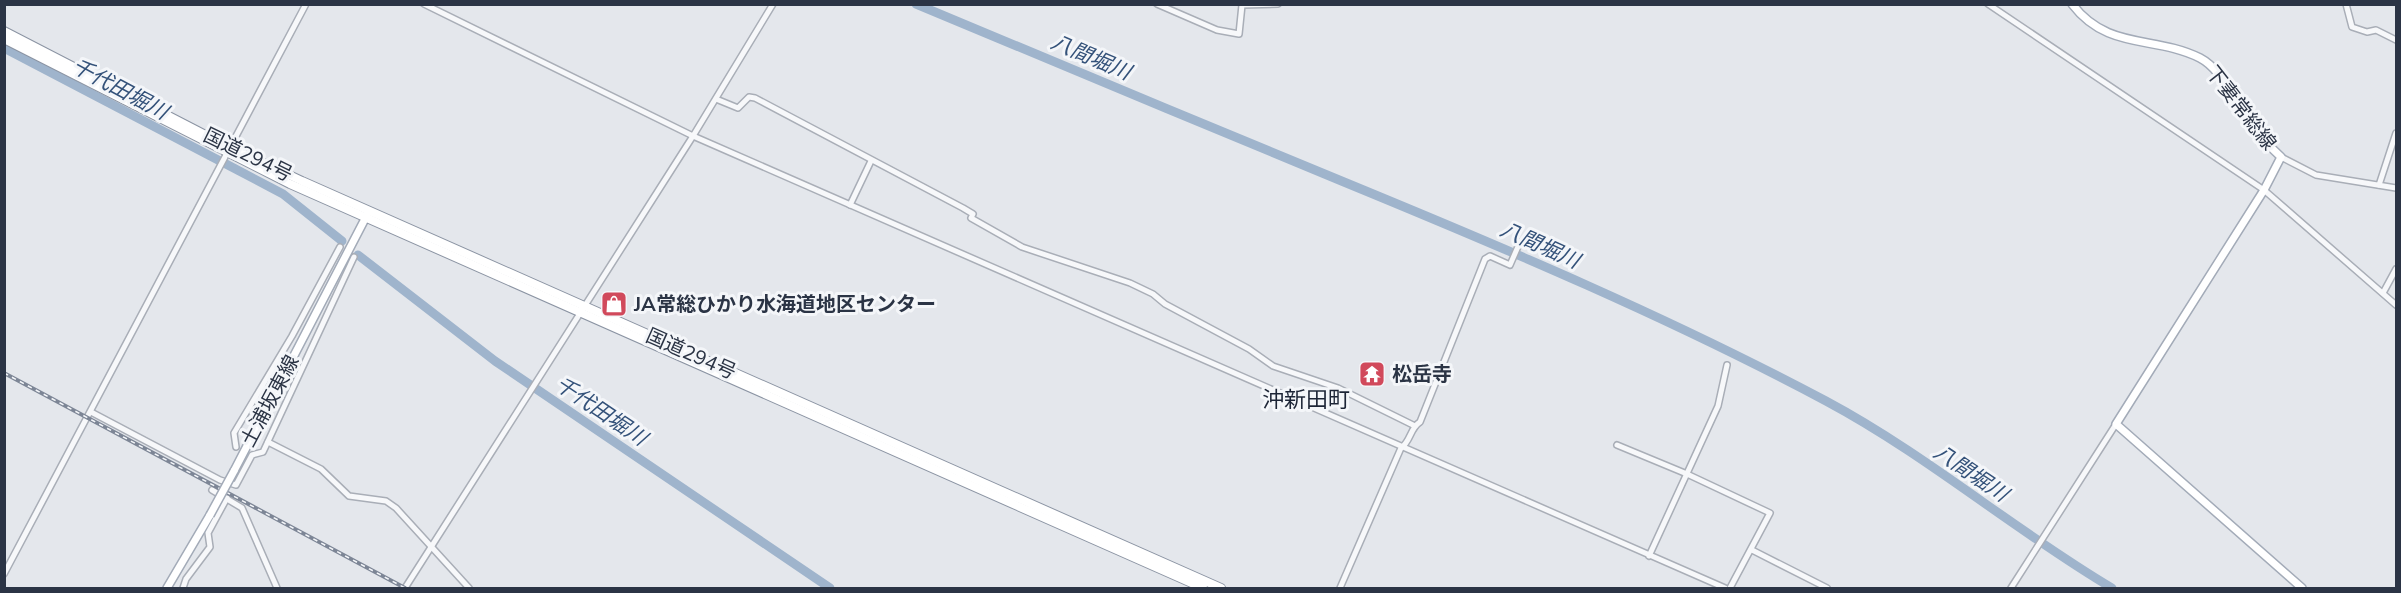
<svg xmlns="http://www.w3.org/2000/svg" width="2401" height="593" viewBox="0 0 2401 593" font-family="'Nunito Sans','Noto Sans JP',sans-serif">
  <rect width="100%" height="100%" fill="#e4e7ec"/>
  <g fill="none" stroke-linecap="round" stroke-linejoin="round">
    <g stroke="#9fb4cc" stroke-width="9">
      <path d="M916 4C1059 64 1201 123 1344 182 1507 249 1670 318 1826 401 1927 455 2014 530 2112 588"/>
      <path d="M4 48 220 161"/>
      <path d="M226 164 283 194 342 241"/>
      <path d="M358 255 495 361 830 588"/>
    </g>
    <defs>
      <g id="minor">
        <path d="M424 4 693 136 1725 588"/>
        <path d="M1157 4 1217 30 1239 34 1242 5 1278 4"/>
        <path d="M1988 4 2264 190 2396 305"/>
        <path d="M2346 4 2352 27 2367 32 2376 30 2396 40"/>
        <path d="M716 99 738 108 749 97 755 98 963 208 973 214 971 218 1022 247 1130 283 1153 294 1165 304 1249 349 1273 366 1338 388 1415 426"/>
        <path d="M2281 157 2316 175 2396 188"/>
        <path d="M2379 185 2396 133"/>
        <path d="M850 205 871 161"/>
        <path d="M2383 293 2396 269"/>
        <path d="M91 412 220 480 236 485 252 455 263 452 354 257"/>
        <path d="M268 442 321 469 349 496 386 501 396 508 469 588"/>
        <path d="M1617 445 1687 474 1770 513 1730 588"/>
        <path d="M236 447 234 433 292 336 340 247"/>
        <path d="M212 490 242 508 277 588"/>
        <path d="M1752 550 1827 588"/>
        <path d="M1649 556 1718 406 1727 365"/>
        <path d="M4 574 306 4"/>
        <path d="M183 588 186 579 210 547 208 533 227 498"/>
        <path d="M405 588 693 136 773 4"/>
        <path d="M1340 588 1401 448C1411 441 1410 428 1420 422L1485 259 1490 256 1510 265 1520 242"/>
        <path d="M2011 588 2116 424"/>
      </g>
      <g id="major">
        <path d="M2072 4C2108 51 2154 35 2200 58 2219 68 2228 90 2240 108 2251 125 2265 143 2281 157L2264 190 2116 424 2302 588"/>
        <path d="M234 471 367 215"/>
        <path d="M167 588 210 515"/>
      </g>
      <g id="highway">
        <path d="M4 31 219 142 302 181 1221 588"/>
        <path d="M4 39 290 184 1203 588"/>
      </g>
    </defs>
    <use href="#minor" stroke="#a9aeb7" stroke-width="8"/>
    <use href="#major" stroke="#a3abb8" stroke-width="10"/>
    <use href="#highway" stroke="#8b94a3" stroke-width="10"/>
    <use href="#minor" stroke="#f7f8fa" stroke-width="5"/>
    <use href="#major" stroke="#fff" stroke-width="7"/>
    <use href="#highway" stroke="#fff" stroke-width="8"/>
    <defs>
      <path id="rail" d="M4 373 405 588"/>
    </defs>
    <use href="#rail" stroke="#7d8696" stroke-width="4"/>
    <use href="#rail" stroke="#f4f6f9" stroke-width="1.5" stroke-dasharray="4.5" stroke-linecap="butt"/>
    <defs>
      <path id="major-bridge" d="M210 515 234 471"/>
    </defs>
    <use href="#major-bridge" stroke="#a3abb8" stroke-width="10" stroke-linecap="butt"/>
    <use href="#major-bridge" stroke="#fff" stroke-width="7"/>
  </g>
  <defs>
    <symbol id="shop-square" viewBox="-11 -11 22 22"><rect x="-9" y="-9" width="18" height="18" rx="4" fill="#d1495b" stroke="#f4f6f9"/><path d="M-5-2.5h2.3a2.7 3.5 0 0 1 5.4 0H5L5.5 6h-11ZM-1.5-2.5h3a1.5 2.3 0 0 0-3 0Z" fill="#fff"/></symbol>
    <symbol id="temple-square" viewBox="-11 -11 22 22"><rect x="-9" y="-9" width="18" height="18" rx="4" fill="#d1495b" stroke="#f4f6f9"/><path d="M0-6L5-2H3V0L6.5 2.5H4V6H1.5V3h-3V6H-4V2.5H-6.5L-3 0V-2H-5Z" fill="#fff"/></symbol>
  </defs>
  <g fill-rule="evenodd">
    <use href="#shop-square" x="599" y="289" width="30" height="30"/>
    <use href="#temple-square" x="1357" y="359" width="30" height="30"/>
  </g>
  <g text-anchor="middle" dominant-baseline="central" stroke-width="6" stroke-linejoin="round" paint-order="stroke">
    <g font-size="20" fill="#2b3445" stroke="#f4f6f9">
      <text transform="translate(2241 108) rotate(52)">下妻常総線</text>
      <text transform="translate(248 155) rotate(26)">国道294号</text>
      <text transform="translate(691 354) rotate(24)">国道294号</text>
      <text transform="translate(270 401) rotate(-62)">土浦坂東線</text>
    </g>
    <g font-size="20" font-weight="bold" fill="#2b3445" stroke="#f4f6f9" text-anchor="start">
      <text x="634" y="304">JA常総ひかり水海道地区センター</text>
      <text x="1392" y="374">松岳寺</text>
    </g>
    <g font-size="21" font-style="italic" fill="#34527a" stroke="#f4f6f9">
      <text transform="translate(1091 57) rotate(23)">八間堀川</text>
      <text transform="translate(120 89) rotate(28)">千代田堀川</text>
      <text transform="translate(1540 245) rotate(24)">八間堀川</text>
      <text transform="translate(601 411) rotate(34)">千代田堀川</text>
      <text transform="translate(1971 473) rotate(34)">八間堀川</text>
    </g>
    <g font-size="22" fill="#1d2536" stroke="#f4f6f9">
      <text x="1306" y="400">沖新田町</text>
    </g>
  </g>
  <rect width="2401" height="593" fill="none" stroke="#2b3445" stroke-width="12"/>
</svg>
